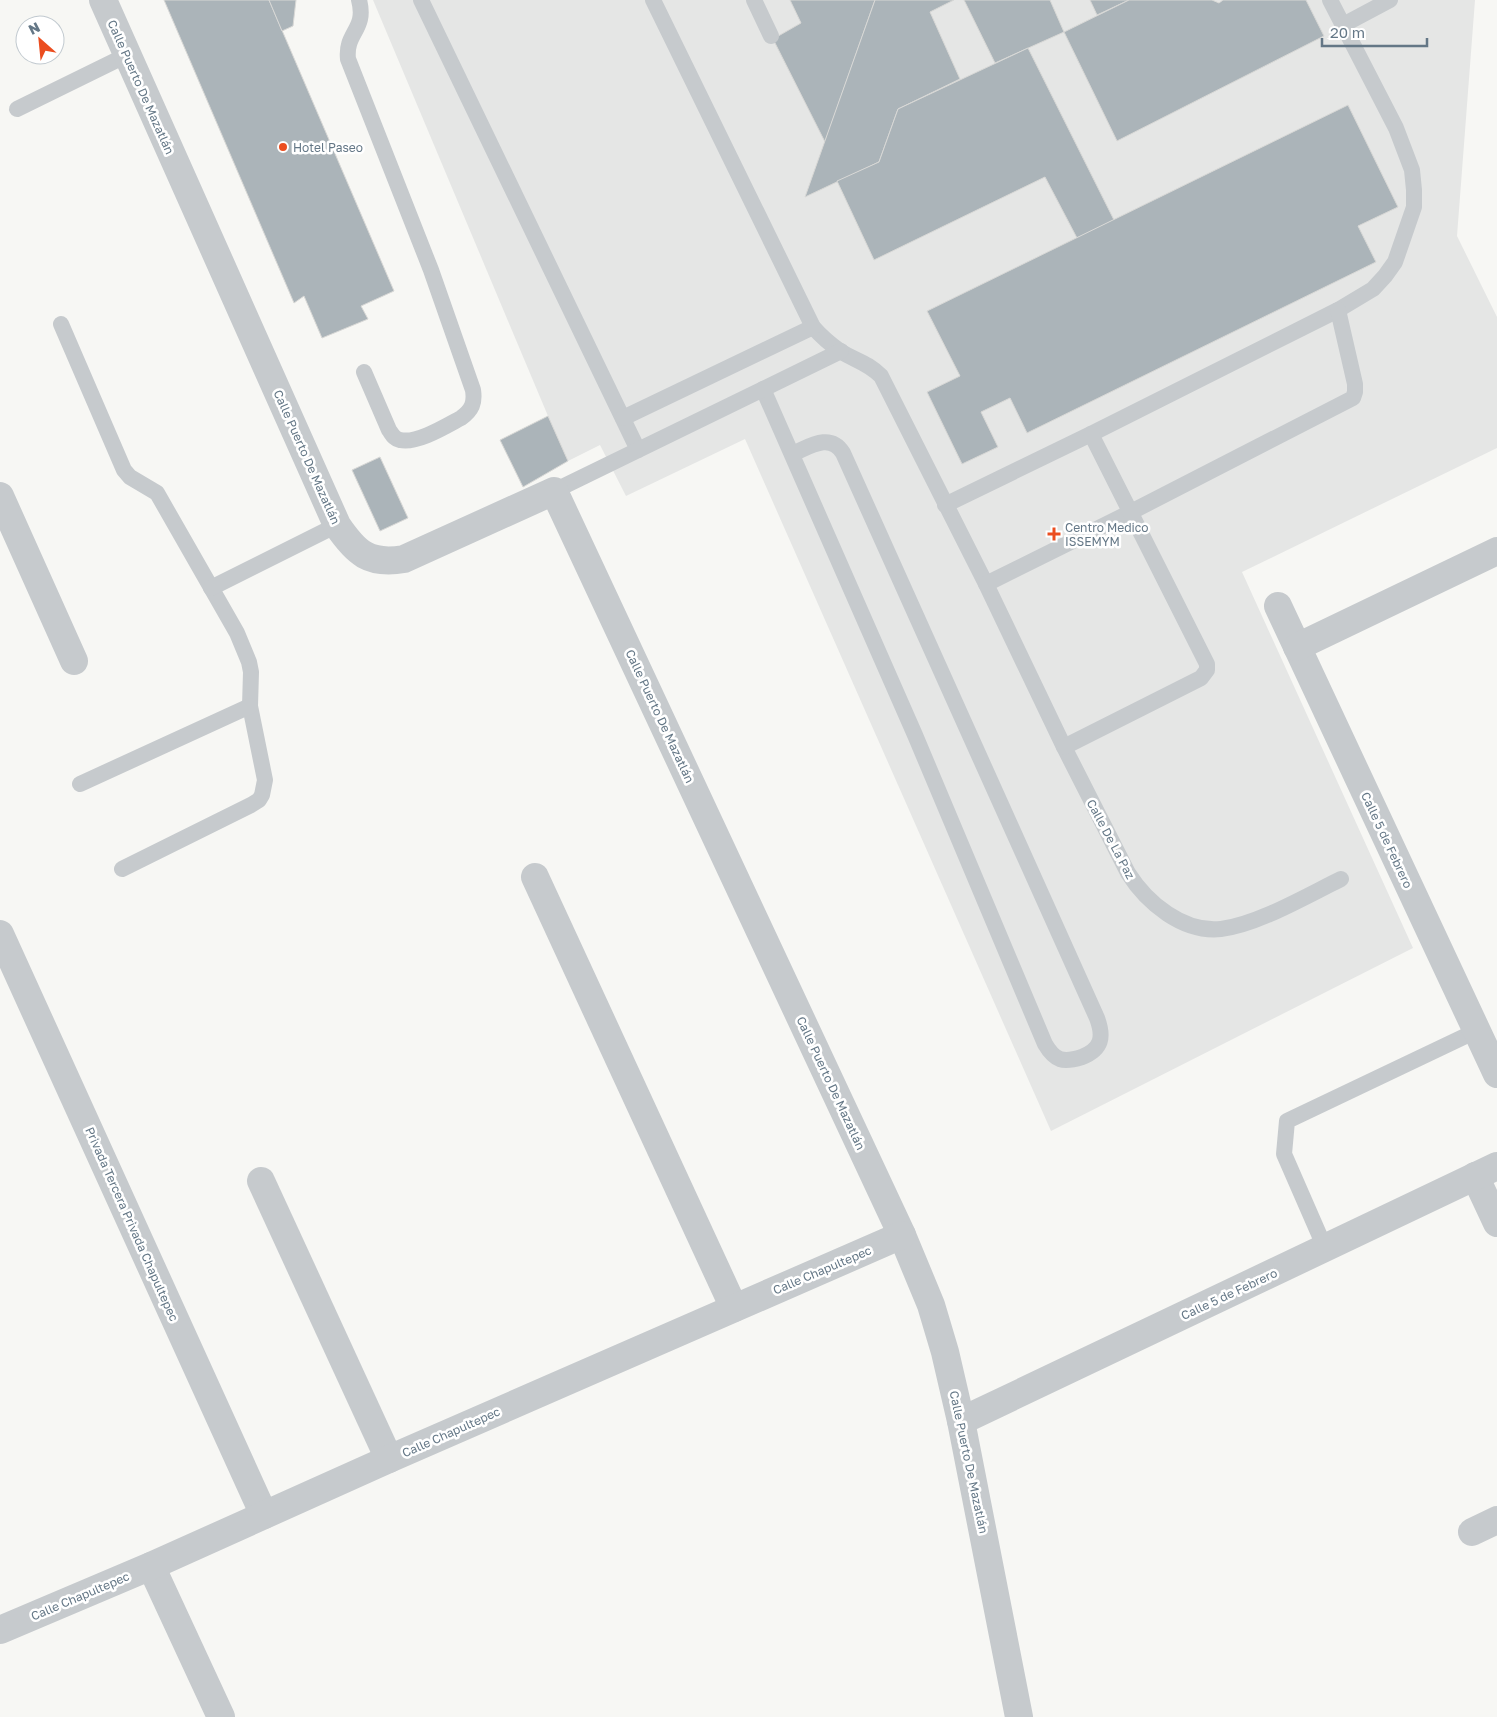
<svg xmlns="http://www.w3.org/2000/svg" width="1497" height="1717" viewBox="0 0 1497 1717" font-family="'Golos Text',sans-serif">
  <rect width="100%" height="100%" fill="#f7f7f4"/>
  <path fill="#e5e6e5" d="M373 0H1475L1457 236 1497 317V448L1242 572 1413 948 1051 1131 745 439 626 496 600 445 568 461 548 416Z"/>
  <g fill="#abb4b9" stroke="#d8d8d6">
    <path d="M164 0H269L394 291 361 306 368 319 322 338 304 296 294 303Z"/>
    <path d="M269 0H296L293 26 282 31Z"/>
    <path d="M790 0H875L825 142 773 39 801 23Z"/>
    <path d="M875 0H954L930 12 960 79 898 109 879 162 805 197Z"/>
    <path d="M964 0H1050L1064 32 995 63Z"/>
    <path d="M1090 0H1129L1097 15Z"/>
    <path d="M1129 0H1212L1219 3 1223 0H1306L1324 36 1117 141 1064 32Z"/>
    <path d="M1028 48 1114 220 1077 238 1045 177 874 260 837 181 879 162 898 109Z"/>
    <path d="M1348 105 1398 207 1358 226 1376 262 1027 433 1010 398 981 412 998 447 962 464 927 392 960 376 927 311Z"/>
    <path d="M548 416 568 461 523 487 500 440Z"/>
    <path d="M380 457 408 518 380 531 352 470Z"/>
  </g>
  <g fill="none" stroke-linecap="round" stroke-linejoin="round">
    <g stroke="#c6cacd" stroke-width="16">
      <path d="M359 0C367 30 345 32 348 59L431 270 473 390C475 403 472 410 461 418 446 426 417 444 400 440 394 439 392 434 389 430L364 372"/>
      <path d="M421 0 638 450"/>
      <path d="M653 0 813 327C821 336 830 344 840 351 856 361 867 362 881 376L986 584 1064 747 1128 873C1147 903 1183 933 1221 929 1257 925 1308 895 1341 879"/>
      <path d="M754 0 771 36"/>
      <path d="M1343 25 1390 0"/>
      <path d="M17 109 127 55"/>
      <path d="M61 324 124 470 130 477 157 493 237 633 249 662 251 672 250 706 265 780 262 795 259 800 251 805 122 869"/>
      <path d="M763 389 915 735 1045 1044C1055 1061 1063 1063 1082 1057 1102 1049 1104 1037 1097 1018L843 453C830 432 809 447 792 454"/>
      <path d="M623 418 813 327"/>
      <path d="M554 491 841 351"/>
      <path d="M945 505 1091 434 1338 310 1373 289 1385 276 1395 262 1414 207V190L1412 170 1396 128 1330 0"/>
      <path d="M986 584 1131 512 1353 398 1355 392V384L1338 310"/>
      <path d="M211 588 337 525"/>
      <path d="M1064 747 1201 678 1207 670V664L1091 434"/>
      <path d="M80 784 250 706"/>
      <path d="M1325 1248 1284 1154 1287 1121 1476 1031"/>
    </g>
    <g stroke="#c6cacd" stroke-width="28">
      <path d="M103 0 337 525C356 553 369 565 404 559L554 491 902 1235 931 1305 945 1352 961 1421 1019 1717"/>
      <path d="M0 496 74 661"/>
      <path d="M1278 606 1497 1074"/>
      <path d="M1297 647 1497 551"/>
      <path d="M535 877 734 1308"/>
      <path d="M0 934 264 1515"/>
      <path d="M1475 1176 1497 1223"/>
      <path d="M261 1181 389 1459"/>
      <path d="M961 1421 1497 1166"/>
      <path d="M1472 1532 1497 1520"/>
      <path d="M151 1566 221 1717"/>
      <path d="M0 1630 151 1566 389 1459 902 1235"/>
    </g>
  </g>
  <g fill="#eb4d1f" stroke="#fff" stroke-width="2">
    <circle cx="283" cy="147" r="5"/>
    <path d="M1051.5 526.5h5v5h5v5h-5v5h-5v-5h-5v-5h5z"/>
  </g>
  <g text-anchor="middle" dominant-baseline="central" stroke-width="5" stroke-linejoin="round" paint-order="stroke">
    <g font-size="12" fill="#647786" stroke="#fff">
      <text transform="translate(141 87) rotate(66)">Calle Puerto De Mazatlán</text>
      <text transform="translate(307 457) rotate(66)">Calle Puerto De Mazatlán</text>
      <text transform="translate(660 716) rotate(65)">Calle Puerto De Mazatlán</text>
      <text transform="translate(1111 839) rotate(62)">Calle De La Paz</text>
      <text transform="translate(1387 840) rotate(65)">Calle 5 de Febrero</text>
      <text transform="translate(831 1083) rotate(65)">Calle Puerto De Mazatlán</text>
      <text transform="translate(132 1224) rotate(66)">Privada Tercera Privada Chapultepec</text>
      <text transform="translate(822 1270) rotate(-23)">Calle Chapultepec</text>
      <text transform="translate(1229 1294) rotate(-25)">Calle 5 de Febrero</text>
      <text transform="translate(451 1432) rotate(-24)">Calle Chapultepec</text>
      <text transform="translate(969 1462) rotate(78)">Calle Puerto De Mazatlán</text>
      <text transform="translate(80 1596) rotate(-23)">Calle Chapultepec</text>
    </g>
    <g font-size="12" fill="#647786" stroke="#fff" text-anchor="start">
      <text x="293" y="147">Hotel Paseo</text>
      <text x="1065" y="527">Centro Medico<tspan x="1065" dy="14">ISSEMYM</tspan></text>
    </g>
  </g>
  <g transform="translate(40 40) rotate(333)"><circle r="24" fill="#ffffff" stroke="#c1c9cf"/>
  <path d="M0-4L9 19L0 12L-9 19Z" fill="#eb4d1f"/>
  <text y="-8" font-size="14" font-weight="bold" text-anchor="middle" fill="#647786">N</text>
  </g>
  <path d="M1322 38v8h105v-8" fill="none" stroke="#647786" stroke-width="2.5"/>
  <text x="1330" y="38" font-size="15" fill="#647786" stroke="#ffffff" stroke-width="4" paint-order="stroke">20 m</text>
</svg>
